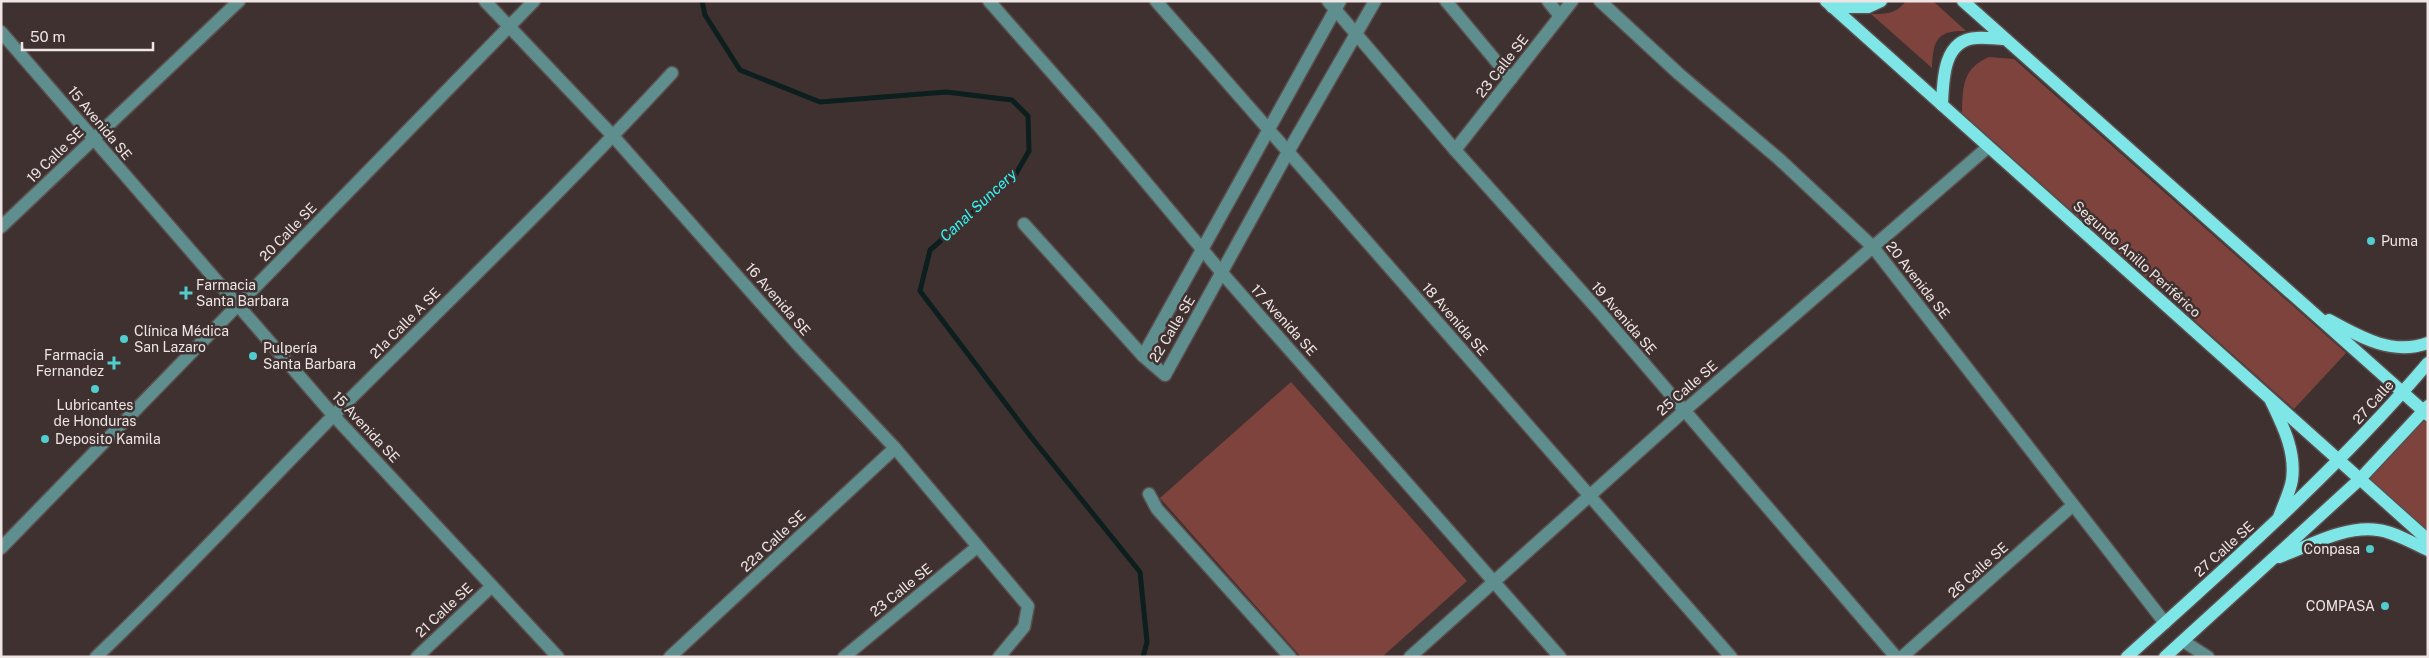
<svg xmlns="http://www.w3.org/2000/svg" width="2429" height="658" viewBox="0 0 2429 658" font-family="'Public Sans',sans-serif">
  <rect width="100%" height="100%" fill="#3f3130"/>
  <g fill="#7f433d">
    <path d="M1906 1H1933L1966 31C1937 30 1933 40 1932 68L1871 14C1887 14 1896 14 1906 1Z"/>
    <path d="M1989 57 2014 59 2346 353 2294 409 1962 113C1963 86 1962 69 1989 57Z"/>
    <path d="M1291 382 1467 581 1382 657H1301L1160 498Z"/>
    <path d="M2423 415 2428 419V537L2363 480Z"/>
  </g>
  <g fill="none" stroke-linecap="round" stroke-linejoin="round">
    <path stroke="#0d1e1e" stroke-width="5" d="M702 1 705 15 740 70 820 102 946 92 1012 100 1028 116 1029 151 1014 177 930 250 920 291 1031 437 1140 572 1147 642 1143 657"/>
    <defs>
      <g id="minor">
        <path d="M485 1 613 136 799 346 895 448 1028 606 1024 627 999 657"/>
        <path d="M989 1 1098 125 1222 273 1560 657"/>
        <path d="M1156 1 1731 657"/>
        <path d="M1328 1 1455 150 1600 312 1896 657"/>
        <path d="M1446 1 1511 79"/>
        <path d="M1548 1 1560 16"/>
        <path d="M1600 1 1679 74 1779 159 1873 247 2165 623"/>
        <path d="M1 32 334 416 558 657"/>
        <path d="M1455 150 1572 1"/>
        <path d="M1024 224 1143 356 1165 375 1288 152 1375 1"/>
        <path d="M1 227 239 1"/>
        <path d="M1143 356 1340 1"/>
        <path d="M1149 494 1157 509 1290 657"/>
        <path d="M1 548 534 1"/>
        <path d="M2183 641 2208 657"/>
        <path d="M96 657C179 578 256 494 336 413 449 300 564 190 672 73"/>
        <path d="M417 657 492 586"/>
        <path d="M670 657 895 448"/>
        <path d="M844 657 977 547"/>
        <path d="M1410 657 1684 411 1988 147"/>
        <path d="M1902 657 2072 506"/>
      </g>
      <g id="major">
        <path d="M1826 1 2428 540"/>
        <path d="M1963 1 2428 415"/>
        <path d="M1832 7H1868L1881 1"/>
        <path d="M1942 105C1943 80 1943 40 1976 38 1986 37 1995 39 2005 39"/>
        <path d="M2329 320C2360 337 2392 356 2428 343"/>
        <path d="M2271 401C2283 426 2296 451 2292 480 2290 492 2283 506 2279 517"/>
        <path d="M2279 557C2309 546 2345 525 2378 530 2395 532 2412 543 2428 550"/>
        <path d="M2127 657C2232 562 2337 470 2428 363"/>
        <path d="M2165 657 2359 480 2428 406"/>
      </g>
    </defs>
    <use href="#minor" stroke="#5b4e4d" stroke-width="15"/>
    <use href="#major" stroke="#5b4e4d" stroke-width="15"/>
    <use href="#minor" stroke="#5e8e8e" stroke-width="12"/>
    <use href="#major" stroke="#7fe6e7" stroke-width="12"/>
  </g>
  <g fill="#52cdce" stroke="#3f3130" stroke-width="2">
    <circle cx="2371" cy="241" r="5"/>
    <path d="M183.5 285.5h5v5h5v5h-5v5h-5v-5h-5v-5h5z"/>
    <circle cx="124" cy="339" r="5"/>
    <circle cx="253" cy="356" r="5"/>
    <path d="M111.5 355.5h5v5h5v5h-5v5h-5v-5h-5v-5h5z"/>
    <circle cx="95" cy="389" r="5"/>
    <circle cx="45" cy="439" r="5"/>
    <circle cx="2370" cy="549" r="5"/>
    <circle cx="2385" cy="606" r="5"/>
  </g>
  <g text-anchor="middle" dominant-baseline="central" stroke-width="5" stroke-linejoin="round" paint-order="stroke">
    <g font-size="14" fill="#eee5e4" stroke="#3f3130">
      <text transform="translate(1502 66) rotate(-52)">23 Calle SE</text>
      <text transform="translate(100 123) rotate(50)">15 Avenida SE</text>
      <text transform="translate(55 155) rotate(-44)">19 Calle SE</text>
      <text transform="translate(288 232) rotate(-46)">20 Calle SE</text>
      <text transform="translate(2137 259) rotate(42)">Segundo Anillo Periférico</text>
      <text transform="translate(1918 280) rotate(52)">20 Avenida SE</text>
      <text transform="translate(778 299) rotate(49)">16 Avenida SE</text>
      <text transform="translate(1624 318) rotate(49)">19 Avenida SE</text>
      <text transform="translate(1455 319) rotate(49)">18 Avenida SE</text>
      <text transform="translate(1284 320) rotate(48)">17 Avenida SE</text>
      <text transform="translate(405 323) rotate(-45)">21a Calle A SE</text>
      <text transform="translate(1172 329) rotate(-59)">22 Calle SE</text>
      <text transform="translate(1687 388) rotate(-41)">25 Calle SE</text>
      <text transform="translate(2373 402) rotate(-48)">27 Calle</text>
      <text transform="translate(366 427) rotate(47)">15 Avenida SE</text>
      <text transform="translate(773 541) rotate(-43)">22a Calle SE</text>
      <text transform="translate(2224 549) rotate(-42)">27 Calle SE</text>
      <text transform="translate(1978 570) rotate(-42)">26 Calle SE</text>
      <text transform="translate(901 590) rotate(-39)">23 Calle SE</text>
      <text transform="translate(444 610) rotate(-43)">21 Calle SE</text>
    </g>
    <g font-size="14" fill="#eee5e4" stroke="#3f3130" text-anchor="start">
      <text x="2381" y="241">Puma</text>
      <text x="196" y="285">Farmacia<tspan x="196" dy="16">Santa Barbara</tspan></text>
      <text x="134" y="331">Clínica Médica<tspan x="134" dy="16">San Lazaro</tspan></text>
      <text x="263" y="348">Pulpería<tspan x="263" dy="16">Santa Barbara</tspan></text>
      <text x="104" y="355" text-anchor="end">Farmacia<tspan x="104" dy="16">Fernandez</tspan></text>
      <text x="95" y="405" text-anchor="middle">Lubricantes<tspan x="95" dy="16">de Honduras</tspan></text>
      <text x="55" y="439">Deposito Kamila</text>
      <text x="2360" y="549" text-anchor="end">Conpasa</text>
      <text x="2375" y="606" text-anchor="end">COMPASA</text>
    </g>
    <g font-size="15" font-style="italic" fill="#32f7f8" stroke="#3f3130">
      <text transform="translate(978 205) rotate(-43)">Canal Suncery</text>
    </g>
  </g>
  <rect width="2429" height="658" fill="none" stroke="#eee5e4" stroke-width="5"/>
  <path d="M22 42v8h131v-8" fill="none" stroke="#eee5e4" stroke-width="2.5"/>
  <text x="30" y="42" font-size="15" fill="#eee5e4" stroke="#3f3130" stroke-width="4" paint-order="stroke">50 m</text>
</svg>
